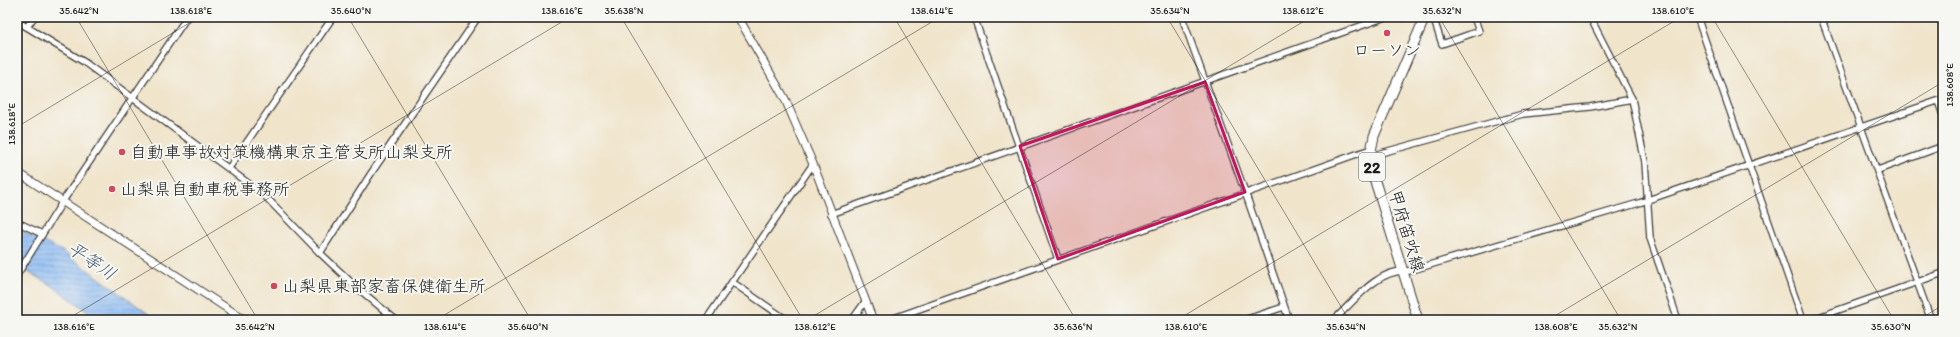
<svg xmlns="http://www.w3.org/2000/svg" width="1960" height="337" viewBox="0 0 1960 337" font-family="Itim,'Klee One',sans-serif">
  <defs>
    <pattern id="water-rules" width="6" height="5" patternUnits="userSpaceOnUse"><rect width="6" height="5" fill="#88b8f3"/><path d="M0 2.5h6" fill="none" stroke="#6e95c4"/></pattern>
  </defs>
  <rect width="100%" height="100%" fill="#f6f6f2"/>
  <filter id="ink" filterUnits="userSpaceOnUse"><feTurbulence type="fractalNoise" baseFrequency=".025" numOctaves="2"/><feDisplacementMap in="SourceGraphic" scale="8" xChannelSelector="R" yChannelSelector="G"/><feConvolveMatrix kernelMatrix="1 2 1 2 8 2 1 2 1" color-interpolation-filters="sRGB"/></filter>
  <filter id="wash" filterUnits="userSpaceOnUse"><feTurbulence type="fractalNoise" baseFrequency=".012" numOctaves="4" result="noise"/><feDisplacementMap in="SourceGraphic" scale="16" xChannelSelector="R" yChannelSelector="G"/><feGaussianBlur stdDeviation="0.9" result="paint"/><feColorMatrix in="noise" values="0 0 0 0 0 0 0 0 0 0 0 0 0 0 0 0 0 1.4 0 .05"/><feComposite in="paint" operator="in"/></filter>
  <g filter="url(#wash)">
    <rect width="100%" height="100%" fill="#f0e4ca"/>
    <path fill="url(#water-rules)" stroke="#526a88" d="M17 229 62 251 157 320H100L51 285 17 266Z"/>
  </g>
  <g filter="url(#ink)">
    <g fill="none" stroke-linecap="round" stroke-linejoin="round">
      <defs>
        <g id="minor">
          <path d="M974 17 1058 259"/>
          <path d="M1182 17 1245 192 1289 320"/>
          <path d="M1433 17 1442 44 1479 31 1474 17"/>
          <path d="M1590 17 1632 99 1645 162 1650 238 1678 320"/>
          <path d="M1697 17 1803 320"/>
          <path d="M1821 17 1931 320"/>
          <path d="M17 21 84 62 264 195 320 253 354 285 396 320"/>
          <path d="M27 27 34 17"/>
          <path d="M1938 101 1943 115"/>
          <path d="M1370 156 1523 114 1590 107 1632 99"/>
          <path d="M229 168 333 17"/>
          <path d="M1878 170 1943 146"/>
          <path d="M831 214 1386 17"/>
          <path d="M17 222 42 234"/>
          <path d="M320 253 372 172 478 17"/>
          <path d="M17 275 63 201 187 17"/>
          <path d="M732 282 787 320"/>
          <path d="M706 320 813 164"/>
          <path d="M852 320 865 302"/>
          <path d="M888 320 1371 149"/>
          <path d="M1244 320 1284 307"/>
          <path d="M1334 320C1354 301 1378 268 1409 271L1639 203 1943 99"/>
          <path d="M1810 320 1943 273"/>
        </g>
        <g id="tertiary">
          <path d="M738 17 785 99 813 164 873 320"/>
          <path d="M17 172 245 320"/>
        </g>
        <path id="primary" d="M1418 320 1374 178 1370 156 1374 136 1425 17"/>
      </defs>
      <use href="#minor" stroke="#3c3a36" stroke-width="8"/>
      <use href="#tertiary" stroke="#3c3a36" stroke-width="9"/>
      <use href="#primary" stroke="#3c3a36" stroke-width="11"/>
      <use href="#minor" stroke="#fff" stroke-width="5.5"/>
      <use href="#tertiary" stroke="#fff" stroke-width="7"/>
      <use href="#primary" stroke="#fff" stroke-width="9"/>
    </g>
  </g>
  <path fill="#c2185b" fill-opacity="0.2" stroke="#c2185b" stroke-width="3" stroke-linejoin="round" d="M1205 82 1245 192 1058 259 1020 146Z"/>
  <path fill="none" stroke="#1c1c1c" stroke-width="1" stroke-opacity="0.45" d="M76 17 258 320M348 17 531 320M621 17 803 320M894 17 1076 320M1167 17 1349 320M1439 17 1621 320M1712 17 1894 320M17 127 199 17M66 320 570 17M436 320 940 17M807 320 1311 17M1177 320 1681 17M1548 320 1943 82M1918 320 1943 305"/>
  <g fill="#d1495b" stroke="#f6f6f2" stroke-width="1.5">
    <circle cx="1387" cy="33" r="4"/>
    <circle cx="122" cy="152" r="4"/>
    <circle cx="112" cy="189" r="4"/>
    <circle cx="274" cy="286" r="4"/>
  </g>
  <g text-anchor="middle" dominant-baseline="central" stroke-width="4" stroke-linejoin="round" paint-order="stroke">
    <rect fill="#f6f6f2" stroke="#5d5d5c" stroke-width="1" x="1359" y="153" width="26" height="28" rx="3"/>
    <g font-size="16" font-weight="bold" fill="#1c1c1c">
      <text x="1372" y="167">22</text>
    </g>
    <g font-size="17" fill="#1c1c1c" stroke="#f6f6f2" text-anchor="start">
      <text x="1387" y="50" text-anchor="middle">ローソン</text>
      <text x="130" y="152">自動車事故対策機構東京主管支所山梨支所</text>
      <text x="120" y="189">山梨県自動車税事務所</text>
      <text x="282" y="286">山梨県東部家畜保健衛生所</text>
    </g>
    <g font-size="17" fill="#1c1c1c" stroke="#f6f6f2">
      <text transform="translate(1407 231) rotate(73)">甲府笛吹線</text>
    </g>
    <g font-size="18" font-style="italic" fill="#475a72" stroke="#f6f6f2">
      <text transform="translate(92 261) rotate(34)">平等川</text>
    </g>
  </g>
  <rect width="1960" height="337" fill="none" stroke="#f6f6f2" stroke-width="44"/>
  <rect x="22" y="22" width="1916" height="293" fill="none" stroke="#1c1c1c" stroke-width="1.5"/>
  <g font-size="10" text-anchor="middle" fill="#1c1c1c">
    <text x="79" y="14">35.642°N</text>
    <text x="191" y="14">138.618°E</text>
    <text x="351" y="14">35.640°N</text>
    <text x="562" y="14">138.616°E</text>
    <text x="624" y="14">35.638°N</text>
    <text x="932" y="14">138.614°E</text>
    <text x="1170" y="14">35.634°N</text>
    <text x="1303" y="14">138.612°E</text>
    <text x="1442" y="14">35.632°N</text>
    <text x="1673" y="14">138.610°E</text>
    <text transform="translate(1949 85) rotate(-90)" y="4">138.608°E</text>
    <text transform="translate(11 124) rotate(-90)" y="4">138.618°E</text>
    <text x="74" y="330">138.616°E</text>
    <text x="255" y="330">35.642°N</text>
    <text x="445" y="330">138.614°E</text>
    <text x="528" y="330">35.640°N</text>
    <text x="815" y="330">138.612°E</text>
    <text x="1073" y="330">35.636°N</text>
    <text x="1186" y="330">138.610°E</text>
    <text x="1346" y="330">35.634°N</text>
    <text x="1556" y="330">138.608°E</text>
    <text x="1618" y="330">35.632°N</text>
    <text x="1891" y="330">35.630°N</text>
  </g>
</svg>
